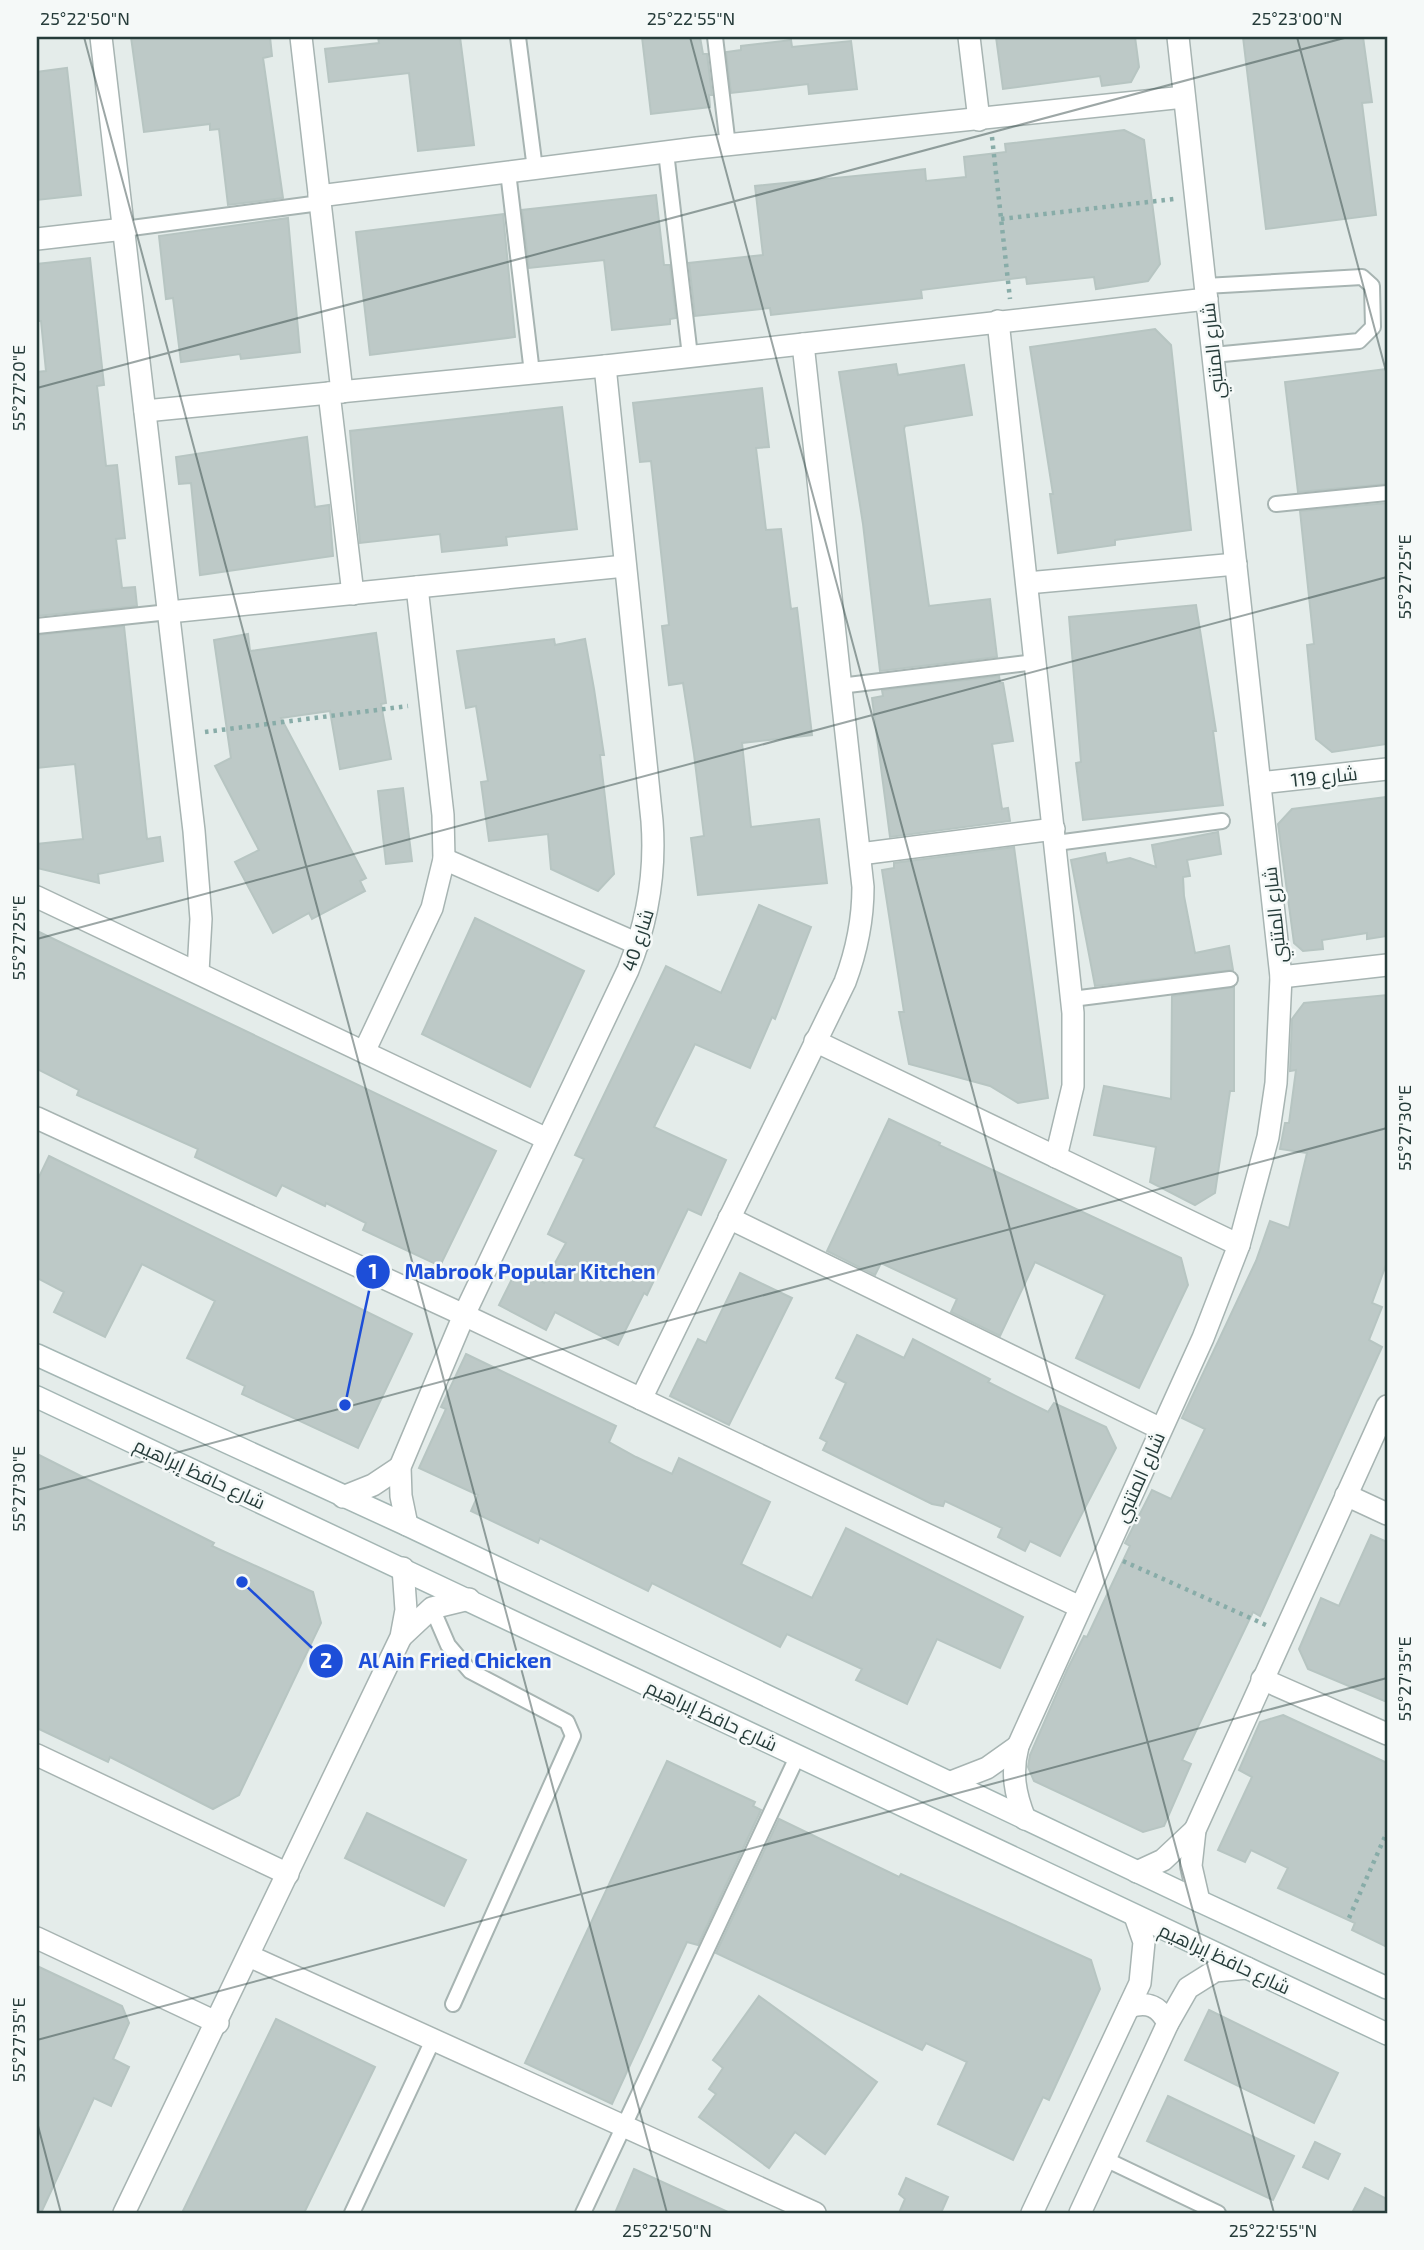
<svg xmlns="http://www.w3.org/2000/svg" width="1424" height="2250" viewBox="0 0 1424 2250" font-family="'Exo 2',Cairo,sans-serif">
  <rect width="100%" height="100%" fill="#e4ecea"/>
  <g fill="#bdc9c7" stroke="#b7c5c2" stroke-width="2">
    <path d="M131 37H270L272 56 263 58 283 198 228 205 219 129 210 130V124L144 132Z"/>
    <path d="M378 37H460L474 145 418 151 409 73 329 82 325 49 379 43Z"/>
    <path d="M642 37H700L703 54H707L712 95H709L710 107 651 114Z"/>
    <path d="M996 37H1135L1139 67 1131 82 1102 86 1100 76 1003 89Z"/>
    <path d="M1243 37H1363L1372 102 1362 103 1376 215 1266 229Z"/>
    <path d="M791 40 792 47 851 41 857 89 809 94 808 84 731 93 726 52 741 50V46Z"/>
    <path d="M67 68 81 195 37 200V72Z"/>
    <path d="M1124 130 1144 140 1160 264 1148 281 1096 289 1094 277 1027 284 1026 277 921 290 922 298 771 315 770 308 695 316 689 263 763 255 755 186 925 169 926 181 966 177 964 157 1006 152 1005 144Z"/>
    <path d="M656 195 664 265H670L676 318 670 319V324L612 330 604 260 529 268 522 210Z"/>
    <path d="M503 214 515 337 370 355 356 232Z"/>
    <path d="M288 218 300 352 241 359 240 354 181 362 173 298 166 299 159 236Z"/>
    <path d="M90 258 104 385 97 386 106 466 117 465 125 538 116 539 122 588 135 587 137 606 37 616V372L46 371 41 321H37V264Z"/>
    <path d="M1155 329 1171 345 1191 530 1115 540V545L1058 553 1050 494H1053L1030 347Z"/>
    <path d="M896 364 898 375 964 365 972 415 905 426 904 429 929 606 990 599 997 657 880 671 863 524 839 372Z"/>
    <path d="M1387 369V484L1298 492 1285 382Z"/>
    <path d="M762 388 769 447 756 448 766 530 781 529 791 609 797 608 812 735 742 743 751 827 819 819 827 883 698 895 691 838 704 836 694 754 683 683 669 685 662 626 669 625 651 461 640 462 633 403Z"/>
    <path d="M562 407 577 529 506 537 507 545 442 552 440 534 360 543 350 431Z"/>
    <path d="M307 437 315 507 329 505 333 556 200 575 191 483 179 484 176 457Z"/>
    <path d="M1387 503V744L1332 752 1316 739 1307 645 1314 644 1300 511Z"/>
    <path d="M1196 605 1216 731H1213L1223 805 1083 820 1076 763 1081 762 1069 617Z"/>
    <path d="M124 626 147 839 160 837 163 861 98 874 99 883 37 868V844L83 839 75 764 37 768V635Z"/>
    <path d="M376 633 386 703 381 704 391 759 340 769 330 711 281 718 366 878 360 881 365 891 312 919 309 913 273 933 235 862 259 850 215 766 231 758 214 640 248 634 250 651Z"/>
    <path d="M554 639 555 645 585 639 594 689 604 755H600L614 874 598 891 551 869 548 834 489 841 481 782 488 781 476 706 466 708 457 651Z"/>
    <path d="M999 676 1000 683H1003L1013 741 992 744 1002 809 1008 808 1010 821 890 837 872 698 883 696 882 690Z"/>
    <path d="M403 788 412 861 386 864 378 791Z"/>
    <path d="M1387 797V936L1367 939V933L1322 940 1323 949 1303 951 1294 943 1278 824 1292 809Z"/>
    <path d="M1218 832 1221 854 1187 860 1190 876 1183 877 1184 896 1195 953 1229 946 1233 970 1095 986 1071 860 1105 853 1107 863 1130 858 1156 867 1152 845Z"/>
    <path d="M1014 847 1048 1098 1018 1103 990 1086 909 1064 899 1012H904L882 870 894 868V863Z"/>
    <path d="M759 905 811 927 775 1019 772 1017 750 1068 695 1044 654 1127 726 1160 701 1215 688 1209 647 1295 644 1293 618 1345 555 1312 546 1330 499 1305 517 1269 544 1283 566 1243 548 1234 584 1159 575 1155 666 966 721 993Z"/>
    <path d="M475 918 584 971 530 1087 422 1034Z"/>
    <path d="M37 931 496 1151 440 1266 363 1230 366 1223 326 1203 325 1206 282 1185 276 1196 195 1157 198 1149 77 1095 79 1090 37 1069Z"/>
    <path d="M1234 987V1091H1230L1215 1193 1195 1205 1150 1182 1156 1147 1094 1135 1104 1086 1171 1099 1172 996Z"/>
    <path d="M1387 995V1262L1372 1303 1382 1307 1369 1340 1382 1347 1260 1616 1253 1612 1182 1760 1191 1764 1164 1826 1143 1832 1034 1781 1028 1767 1030 1755 1067 1670 1084 1636 1087 1637 1130 1546 1125 1543 1152 1490 1171 1499 1205 1429 1182 1418 1256 1261 1270 1221 1289 1228 1307 1153 1280 1149 1285 1123H1289L1296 1070 1290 1071 1292 1019 1304 1003Z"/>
    <path d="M889 1119 940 1143 939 1145 1181 1258 1188 1285 1139 1388 1076 1358 1105 1295 1035 1262 1000 1336 951 1312 957 1299 881 1263 875 1275 827 1251Z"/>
    <path d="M49 1156 412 1334 358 1448 242 1394 245 1386 187 1358 215 1301 142 1264 105 1337 54 1312 64 1292 37 1278V1181Z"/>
    <path d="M740 1273 792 1298 729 1425 670 1396 698 1339 706 1343Z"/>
    <path d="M857 1335 904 1358 913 1339 990 1379 988 1382 1048 1412 1054 1403 1106 1427 1116 1448 1060 1556 1030 1541 1025 1551 998 1537 1002 1528 945 1501 943 1506 932 1504 823 1450 827 1442 820 1438 846 1383 836 1378Z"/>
    <path d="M466 1354 616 1426 609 1442 636 1457 672 1474 679 1458 770 1502 741 1564 812 1598 846 1528 1023 1617 1000 1668 937 1639 907 1704 856 1680 862 1669 787 1634 780 1647 652 1583 648 1591 540 1538 538 1543 471 1511 478 1495 419 1468 446 1409 441 1407Z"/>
    <path d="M37 1454 214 1543 212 1546 313 1592 321 1623 239 1795 213 1809 110 1757 108 1762 37 1728Z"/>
    <path d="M1371 1535 1387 1542V1702L1308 1669 1299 1649 1321 1598 1339 1606Z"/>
    <path d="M1283 1715 1387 1763V1947L1352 1930 1355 1923 1278 1888 1288 1868 1251 1850 1245 1862 1218 1850 1252 1777 1239 1770 1260 1722Z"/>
    <path d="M667 1761 755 1802 753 1806 761 1810 698 1945 687 1942 612 2104 525 2063Z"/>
    <path d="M367 1813 466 1860 444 1906 345 1858Z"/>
    <path d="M779 1819 899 1877 901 1874 1091 1960 1100 1989 1049 2100 1043 2097 1013 2160 938 2124 967 2062 926 2043 922 2050 716 1953Z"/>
    <path d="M37 1966 122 2006 129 2023 113 2059 129 2067 111 2106 94 2098 41 2213H37Z"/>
    <path d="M759 1996 877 2082 825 2154 795 2132 769 2168 699 2117 716 2094 709 2089 723 2068 713 2060Z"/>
    <path d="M1209 2010 1338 2073 1314 2123 1185 2060Z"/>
    <path d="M276 2019 375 2067 304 2213H182Z"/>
    <path d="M1168 2096 1294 2156 1273 2200 1147 2141Z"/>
    <path d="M1315 2142 1340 2154 1328 2179 1303 2167Z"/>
    <path d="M634 2169 730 2213H615Z"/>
    <path d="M906 2178 948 2197 941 2213H899L905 2199 899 2194Z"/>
    <path d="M1365 2188 1387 2199V2213H1352Z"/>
  </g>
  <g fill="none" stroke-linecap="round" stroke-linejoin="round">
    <defs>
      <g id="lane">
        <path d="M518 37 535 169"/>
        <path d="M715 37 728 146"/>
        <path d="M666 152 690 356"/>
        <path d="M508 172 532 373"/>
        <path d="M124 229 320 203"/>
        <path d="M1205 286 1362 277 1372 286 1373 327 1359 341 1213 355"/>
        <path d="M1276 504 1387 493"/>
        <path d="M37 626 169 612"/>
        <path d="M840 686 1035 662"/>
        <path d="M1056 843 1222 821"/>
        <path d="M1072 999 1230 979"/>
        <path d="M432 1608 448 1645 470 1671 567 1722 573 1736 453 2004"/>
        <path d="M1105 2159 1218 2213"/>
        <path d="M352 2213 433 2040"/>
        <path d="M583 2213 798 1755"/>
      </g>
      <g id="street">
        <path d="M101 37 194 831 201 919 198 972"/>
        <path d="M301 37 342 392"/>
        <path d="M969 37 979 120"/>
        <path d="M319 196 697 148 1184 97"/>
        <path d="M37 239 124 229"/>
        <path d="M998 321 1073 1013V1086L1056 1157"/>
        <path d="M329 393 353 594"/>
        <path d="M145 411 605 366 1207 299"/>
        <path d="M1027 583 1236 564"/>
        <path d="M169 612 625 566"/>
        <path d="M1260 783 1387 769"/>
        <path d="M860 854 1054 829"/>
        <path d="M444 859 638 944"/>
        <path d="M37 897 547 1139"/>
        <path d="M1281 977 1387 965"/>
        <path d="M815 1041 1239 1245"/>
        <path d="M364 1052 432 908 444 859 443 815 417 587"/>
        <path d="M37 1118 464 1315 1080 1607"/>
        <path d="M729 1218 1161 1429"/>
        <path d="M641 1399 845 982C857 950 863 921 863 887L803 344"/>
        <path d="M1346 1495 1387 1514"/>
        <path d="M343 1497 373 1485 400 1467"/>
        <path d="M407 1525 401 1496 400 1467 464 1315 628 970C648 921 656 874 652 821L605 366"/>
        <path d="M402 1636 432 1608 469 1599"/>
        <path d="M1262 1679 1387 1734"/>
        <path d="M37 1755 288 1874"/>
        <path d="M951 1782 987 1768 1018 1746"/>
        <path d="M1025 1819C1015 1794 1011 1773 1018 1746L1203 1338 1239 1245 1268 1137 1276 1083 1281 977 1178 37"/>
        <path d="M1137 1872 1163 1860 1195 1830"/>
        <path d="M1199 1901 1191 1866 1195 1830 1387 1406"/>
        <path d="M37 1938 218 2023"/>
        <path d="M249 1956 815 2213"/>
        <path d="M1129 2007C1148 2001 1159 2006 1168 2023"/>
        <path d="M124 2213 401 1637 406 1610 403 1568"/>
        <path d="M1032 2213 1140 1983 1144 1942 1135 1916"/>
        <path d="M1080 2213 1168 2023 1188 1988 1215 1971 1247 1968"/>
      </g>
      <g id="secondary">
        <path d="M37 1355 407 1525 1199 1901 1387 1988"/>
        <path d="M37 1397 1387 2034"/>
      </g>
    </defs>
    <use href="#lane" stroke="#a7b4b2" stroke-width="18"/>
    <use href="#street" stroke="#a7b4b2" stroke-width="24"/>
    <use href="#secondary" stroke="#a4b6b4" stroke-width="24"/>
    <g stroke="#88aca8" stroke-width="4.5" stroke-dasharray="3.5 5" stroke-linecap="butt">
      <path d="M992 137 1010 299"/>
      <path d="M1001 219 1174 199"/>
      <path d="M205 732 408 706"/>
      <path d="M1123 1561 1266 1625"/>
      <path d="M1349 1918 1387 1832"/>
    </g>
    <use href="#lane" stroke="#fff" stroke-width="14"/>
    <use href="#street" stroke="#fff" stroke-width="21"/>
    <use href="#secondary" stroke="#fff" stroke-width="21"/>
  </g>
  <path fill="none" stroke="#263c3a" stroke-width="2" stroke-opacity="0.45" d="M84 37 667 2213M690 37 1274 2213M1297 37 1387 375M37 388 1348 37M37 939 1387 577M37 1490 1387 1128M37 2040 1387 1678M37 2122 61 2213"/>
  <g text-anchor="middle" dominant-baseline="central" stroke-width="5" stroke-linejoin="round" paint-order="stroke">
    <g font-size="19" fill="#263c3a" stroke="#f5f9f8">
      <text transform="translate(1212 351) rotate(-96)">شارع المتنبي</text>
      <text transform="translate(1324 776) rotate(-6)">شارع 119</text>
      <text transform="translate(1274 915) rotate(-96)">شارع المتنبي</text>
      <text transform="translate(637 940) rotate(-72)">شارع 40</text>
      <text transform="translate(200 1473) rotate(25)">شارع حافظ إبراهيم</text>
      <text transform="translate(1139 1477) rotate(-66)">شارع المتنبي</text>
      <text transform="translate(712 1715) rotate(25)">شارع حافظ إبراهيم</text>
      <text transform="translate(1225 1958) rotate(25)">شارع حافظ إبراهيم</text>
    </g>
  </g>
  <path fill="none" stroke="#1d4ed8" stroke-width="2.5" d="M345 1405L373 1272M242 1582L326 1661"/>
  <g fill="#1d4ed8" stroke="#f5f9f8" stroke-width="2.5">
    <circle cx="345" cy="1405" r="7"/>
    <circle cx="242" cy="1582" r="7"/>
    <circle cx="373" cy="1272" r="18"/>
    <circle cx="326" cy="1661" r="18"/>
  </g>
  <g font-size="21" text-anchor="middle" font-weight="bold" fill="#fff">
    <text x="373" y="1279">1</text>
    <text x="326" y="1668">2</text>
  </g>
  <g font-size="21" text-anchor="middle" font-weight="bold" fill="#1d4ed8" stroke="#f5f9f8" stroke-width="5" stroke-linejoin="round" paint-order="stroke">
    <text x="530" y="1279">Mabrook Popular Kitchen</text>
    <text x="455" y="1668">Al Ain Fried Chicken</text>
  </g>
  <rect width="1424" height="2250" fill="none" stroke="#f5f9f8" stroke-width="77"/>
  <rect x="38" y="38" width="1348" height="2174" fill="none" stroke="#263c3a" stroke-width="2.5"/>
  <g font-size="18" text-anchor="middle" fill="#263c3a">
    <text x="85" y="25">25°22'50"N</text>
    <text x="691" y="25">25°22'55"N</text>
    <text x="1297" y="25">25°23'00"N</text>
    <text transform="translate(19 388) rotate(-90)" y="6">55°27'20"E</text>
    <text transform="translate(1405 577) rotate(-90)" y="6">55°27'25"E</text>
    <text transform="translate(19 938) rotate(-90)" y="6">55°27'25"E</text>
    <text transform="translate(1405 1128) rotate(-90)" y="6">55°27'30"E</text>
    <text transform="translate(19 1489) rotate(-90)" y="6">55°27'30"E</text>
    <text transform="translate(1405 1679) rotate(-90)" y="6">55°27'35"E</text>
    <text transform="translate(19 2040) rotate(-90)" y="6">55°27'35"E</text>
    <text x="667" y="2237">25°22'50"N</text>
    <text x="1273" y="2237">25°22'55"N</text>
  </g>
</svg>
